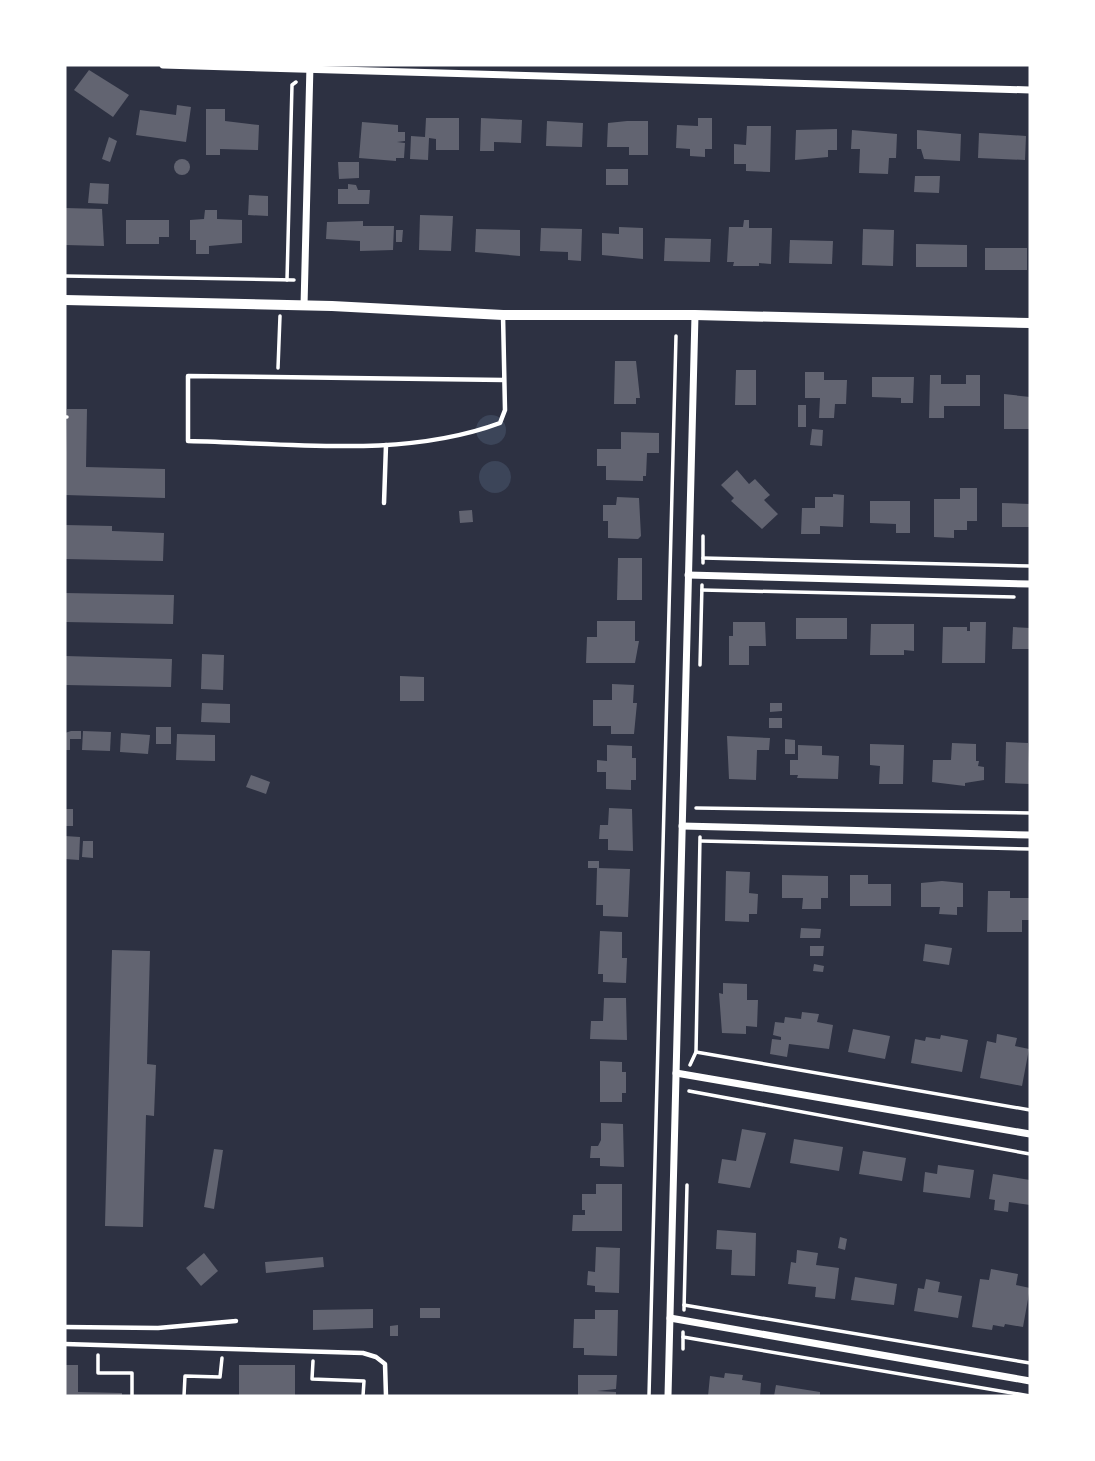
<svg xmlns="http://www.w3.org/2000/svg" width="1095" height="1461" viewBox="0 0 1095 1461" font-family="'Work Sans',sans-serif">
  <rect width="100%" height="100%" fill="#2d3142"/>
  <g fill="#3c4559">
    <circle cx="491" cy="430" r="15"/>
    <circle cx="495" cy="477" r="16"/>
  </g>
  <g fill="#626471">
    <path d="M89 70 129 95 113 117 74 90Z"/>
    <path d="M177 105 191 107 186 142 136 135 140 110 176 115Z"/>
    <path d="M206 109H225V121L259 125 258 150 220 149V155H206Z"/>
    <path d="M426 118H459V150H436V139L429 138 428 160 410 159 411 136 425 137Z"/>
    <path d="M481 118 522 120 521 143 494 142V151H480Z"/>
    <path d="M698 118H712V149H705V157L690 156V149L676 148 677 125 698 126Z"/>
    <path d="M547 121 583 123 582 147 546 146Z"/>
    <path d="M627 121H648V155H629V147H607L608 123Z"/>
    <path d="M362 122 398 125V132H405V141L397 142 405 143 404 158H396V161L359 158Z"/>
    <path d="M747 126H771L770 172 746 171V164H734V144L746 145Z"/>
    <path d="M837 129V150H828V157L795 160 796 130Z"/>
    <path d="M852 130 897 134 896 158H889L888 174 859 173 860 149H851Z"/>
    <path d="M917 130 961 134 960 161 924 159 921 149H917Z"/>
    <path d="M979 133 1026 136 1025 160 978 158Z"/>
    <path d="M109 137 117 141 110 162 102 159Z"/>
    <circle cx="182" cy="167" r="8"/>
    <path d="M338 162H359V178L339 179Z"/>
    <rect x="606" y="169" width="22" height="16"/>
    <path d="M915 176H940L939 193 914 192Z"/>
    <path d="M90 183 109 184 108 204 88 203Z"/>
    <path d="M348 184 356 185 358 190H370L369 204H338V189H348Z"/>
    <path d="M249 195 268 196V216L248 215Z"/>
    <path d="M65 208 102 209 104 246 65 245Z"/>
    <path d="M205 210H217V219L242 220V243L209 246V254H196V240H190V220L204 219Z"/>
    <path d="M420 215 453 216 451 251 419 250Z"/>
    <path d="M126 220H169V237H159V244H126Z"/>
    <path d="M744 220H749V228H772L771 264 759 263V266H733L734 262H727L729 227H743Z"/>
    <path d="M363 221V226H394L393 250 360 251V241L326 239 327 222Z"/>
    <path d="M619 227 643 228V259L602 255V233L619 234Z"/>
    <path d="M541 228 582 229 581 261 568 260V252L540 251Z"/>
    <path d="M476 229 520 230V256L475 252Z"/>
    <path d="M863 229 894 230 893 266 862 265Z"/>
    <path d="M396 230H403L402 242H396Z"/>
    <path d="M665 238 711 239 710 262 664 261Z"/>
    <path d="M790 240 833 241 832 264 789 263Z"/>
    <path d="M916 244 967 245V267H916Z"/>
    <rect x="985" y="248" width="42" height="22"/>
    <path d="M615 361H636L640 398H636V404H614Z"/>
    <path d="M736 370H756V405H735Z"/>
    <path d="M805 372H824V380H847L846 404H835L834 418H819L820 398H805Z"/>
    <path d="M930 375H941V384H966V375H980V406H944V418H929Z"/>
    <path d="M872 377H914L913 403H901V398L872 397Z"/>
    <path d="M1004 394 1030 397V429H1004Z"/>
    <rect x="798" y="405" width="8" height="22"/>
    <path d="M67 409H87L86 467 165 469V498L65 495Z"/>
    <path d="M812 429 823 430 822 446 810 445Z"/>
    <path d="M621 432 659 433V453H647L646 476H643V481L606 480V466H597V449H621Z"/>
    <path d="M737 470 749 484 755 479 770 495 764 500 778 514 762 529 731 501 734 498 721 485Z"/>
    <path d="M960 488H977V521H967V530H954V538L934 537V499H960Z"/>
    <path d="M833 494 844 495 843 527 820 526V534H801L802 508H815V497H833Z"/>
    <path d="M617 497 639 498 641 536 638 539 608 538V521H603V505H616Z"/>
    <path d="M870 501H910V533H896V524L870 523Z"/>
    <path d="M1002 503 1030 504V527H1002Z"/>
    <path d="M472 510 473 522 460 523 459 511Z"/>
    <path d="M65 525 112 526V531L164 533 163 561 65 559Z"/>
    <path d="M618 558H642V600H617Z"/>
    <path d="M65 593 174 595 173 624 65 622Z"/>
    <rect x="796" y="618" width="51" height="21"/>
    <path d="M597 621H635V641H639L635 663H586L587 637H597Z"/>
    <path d="M733 622H765L766 646H749V665H729V636H733Z"/>
    <path d="M970 622H986L985 663H942L943 627H967V631H970Z"/>
    <path d="M871 624H914V651L904 650V655H870Z"/>
    <path d="M1013 627 1030 628V649H1012Z"/>
    <path d="M202 654 224 655 223 690 201 689Z"/>
    <path d="M65 656 172 659 171 687 65 685Z"/>
    <path d="M400 676 424 677V701H400Z"/>
    <path d="M612 684 634 685 633 703H637L634 734H611V726H593V700H612Z"/>
    <path d="M202 703 230 704V723L201 722Z"/>
    <path d="M770 703H782V711L770 712Z"/>
    <rect x="769" y="718" width="13" height="10"/>
    <rect x="156" y="727" width="15" height="17"/>
    <path d="M71 731H81V739H70V750H65V733Z"/>
    <path d="M83 731 111 732 110 751 82 750Z"/>
    <path d="M121 733 150 735 148 754 120 752Z"/>
    <path d="M177 734 215 735V761L176 760Z"/>
    <path d="M727 736 770 738 769 750H757L756 780 729 779Z"/>
    <path d="M785 739 795 740V754H785Z"/>
    <path d="M1006 742 1028 743 1030 784 1005 783Z"/>
    <path d="M952 743 976 744V761H979L978 766 984 767V780L965 783V786L932 782 933 760H951Z"/>
    <path d="M870 744 904 745 903 784H879L880 766 870 765Z"/>
    <path d="M607 745 632 746V758H636V780H631V790L606 789V772H597V760L607 761Z"/>
    <path d="M798 745 822 746V755L839 756 838 779 797 778 798 775H790V760H798Z"/>
    <path d="M251 775 270 782 266 794 246 787Z"/>
    <path d="M609 808 632 809 633 851 608 850V839H599L600 825H608Z"/>
    <rect x="65" y="809" width="8" height="17"/>
    <path d="M65 836 80 837 79 860 65 859Z"/>
    <path d="M83 841H93V858L82 857Z"/>
    <rect x="588" y="861" width="11" height="7"/>
    <path d="M597 868 630 869 628 917 603 916V905H596Z"/>
    <path d="M726 871 750 872 749 893 758 894 757 914H749V922L725 921Z"/>
    <path d="M782 875 828 876V898H821V909H802L803 898H782Z"/>
    <path d="M850 875H868V884H891V906H850Z"/>
    <path d="M942 881 963 883V907H957V915L939 914 940 907H921V883Z"/>
    <path d="M988 891H1010V898H1030V920H1022V932H987Z"/>
    <path d="M801 928 821 929 820 938H800Z"/>
    <path d="M600 931 622 932V958H627L626 983 603 982V974H598Z"/>
    <path d="M925 944 952 948 949 965 923 961Z"/>
    <path d="M810 946H824L823 956H810Z"/>
    <path d="M112 950 150 951 147 1064 156 1065 154 1116 146 1115 143 1227 105 1226Z"/>
    <path d="M814 964 824 966 823 972 813 971Z"/>
    <path d="M723 983 747 984V1000H758L757 1027 746 1026V1034L722 1033 719 993 723 994Z"/>
    <path d="M604 998H626L627 1040 590 1039 591 1021H603Z"/>
    <path d="M802 1012 819 1014 817 1022 833 1025 829 1049 789 1044 787 1057 770 1054 772 1039 781 1040V1037L773 1035 775 1022 784 1023 785 1017 801 1019Z"/>
    <path d="M853 1029 890 1036 885 1059 848 1052Z"/>
    <path d="M997 1034 1017 1038 1015 1046 1029 1049 1022 1086 980 1078 987 1041 996 1043Z"/>
    <path d="M941 1035 968 1040 962 1072 911 1063 915 1039 925 1041 926 1037 940 1039Z"/>
    <path d="M600 1061 622 1062V1072H626V1093H622V1102H600Z"/>
    <path d="M601 1123 623 1124 624 1167 600 1166V1158H590L591 1146H598L601 1140Z"/>
    <path d="M742 1129 766 1133 750 1188 718 1183 722 1159 736 1161Z"/>
    <path d="M794 1139 843 1147 839 1171 790 1163Z"/>
    <path d="M214 1149 223 1150 214 1209 204 1207Z"/>
    <path d="M863 1151 906 1158 902 1181 859 1174Z"/>
    <path d="M938 1165 974 1170 970 1198 923 1192 925 1172 937 1174Z"/>
    <path d="M993 1174 1030 1180V1205L1009 1202 1008 1212 994 1210 995 1200 989 1199Z"/>
    <path d="M596 1184H622V1231H572L573 1215H585V1210H582V1194H596Z"/>
    <path d="M717 1230 756 1233 755 1276 731 1275 732 1250 716 1249Z"/>
    <path d="M840 1237 847 1239 845 1250 838 1248Z"/>
    <path d="M596 1247 620 1248 619 1293 595 1292V1286L587 1285 588 1271 595 1272Z"/>
    <path d="M797 1250 818 1253 816 1265 839 1268 835 1299 815 1297 816 1287 788 1284 791 1262 796 1263Z"/>
    <path d="M204 1253 218 1271 201 1286 186 1268Z"/>
    <path d="M323 1257 324 1267 266 1273 265 1262Z"/>
    <path d="M991 1269 1018 1274 1016 1285 1030 1288 1023 1327 1005 1324 1004 1327 993 1325 992 1330 972 1327 980 1279 989 1280Z"/>
    <path d="M855 1277 897 1284 894 1305 851 1300Z"/>
    <path d="M926 1279 940 1282 938 1292 962 1296 958 1318 914 1311 918 1288 924 1289Z"/>
    <rect x="420" y="1308" width="20" height="10"/>
    <path d="M373 1309V1328L313 1330V1310Z"/>
    <path d="M595 1310H618L617 1356 584 1355V1348H573L574 1319H595Z"/>
    <path d="M398 1325V1336H390V1326Z"/>
    <path d="M65 1365H78V1392L122 1393V1396H65Z"/>
    <rect x="239" y="1365" width="56" height="31"/>
    <path d="M725 1373 743 1375 742 1380 761 1383 760 1396H708L710 1376 724 1378Z"/>
    <path d="M578 1375H617L616 1389 597 1391 616 1392V1396H578Z"/>
    <path d="M776 1385 820 1392V1396H774Z"/>
  </g>
  <g fill="none" stroke-linecap="round" stroke-linejoin="round">
    <g stroke="#fff" stroke-width="3.5">
      <path d="M65 276 294 280"/>
      <path d="M287 280 292 85 296 82"/>
      <path d="M278 368 280 316"/>
      <path d="M65 417H67"/>
      <path d="M703 558 1030 566"/>
      <path d="M703 563V536"/>
      <path d="M702 590 1014 597"/>
      <path d="M700 665 702 585"/>
      <path d="M696 808 1030 813"/>
      <path d="M701 841 1030 849"/>
      <path d="M696 1052 1030 1110"/>
      <path d="M690 1065 696 1052 700 837"/>
      <path d="M689 1091 1030 1154"/>
      <path d="M684 1305 1030 1363"/>
      <path d="M684 1310 687 1185"/>
      <path d="M683 1337 1030 1396"/>
      <path d="M683 1349V1332"/>
      <path d="M98 1355V1373H132V1396"/>
      <path d="M313 1361 312 1379 364 1381 363 1396"/>
      <path d="M184 1396 185 1376 220 1377 222 1358"/>
      <path d="M649 1396 676 336"/>
    </g>
    <g stroke="#fff" stroke-width="4.5">
      <path d="M503 315 505 410 500 423C403 459 290 443 188 441V376L504 380"/>
      <path d="M384 503 386 445"/>
      <path d="M65 1327 158 1328 236 1321"/>
      <path d="M65 1344 363 1353 376 1357 385 1364 386 1396"/>
    </g>
    <g stroke="#fff" stroke-width="7">
      <path d="M163 65 1030 90"/>
      <path d="M304 306 310 65"/>
      <path d="M688 575 1030 584"/>
      <path d="M682 826 1030 835"/>
      <path d="M676 1073 1030 1134"/>
      <path d="M670 1318 1030 1381"/>
      <path d="M668 1396 695 315"/>
    </g>
    <path stroke="#fff" stroke-width="10" d="M65 300 332 306 503 315H695L1030 323"/>
  </g>
  <rect width="1095" height="1461" fill="none" stroke="#ffffff" stroke-width="133"/>
</svg>
